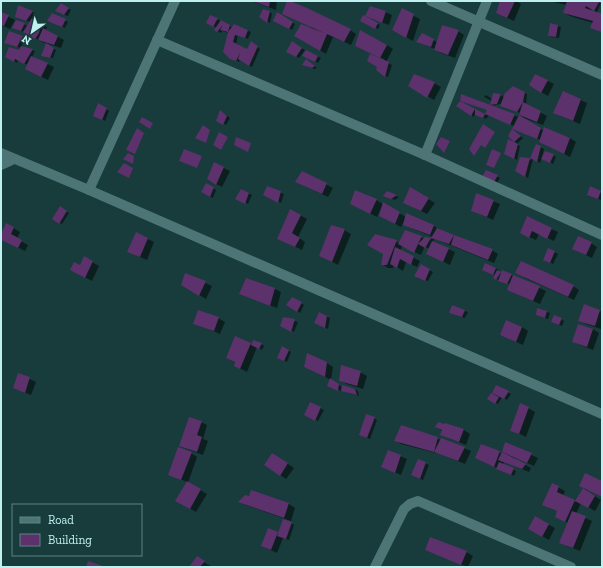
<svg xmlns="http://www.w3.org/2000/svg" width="603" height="568" viewBox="0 0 603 568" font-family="'Zilla Slab',serif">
  <rect width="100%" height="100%" fill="#183b3b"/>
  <g fill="#0007" fill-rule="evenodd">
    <path d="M251 1H277L276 10Z"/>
    <path d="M501 1H516L521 4 514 21 503 16Z"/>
    <path d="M548 1H581L587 4 588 1H596L599 3 600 1H602L597 12 592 9 591 11 602 14V32L593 23 570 16 564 13 567 5Z"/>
    <path d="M61 4 71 10 68 16 59 13Z"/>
    <path d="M19 6 35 13 32 19 47 27 46 30 64 40 61 48 42 42 24 32 16 29V21L28 26 30 22 19 18Z"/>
    <path d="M402 10 420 19 413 41 393 30Z"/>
    <path d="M270 12 272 14 270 23 260 17Z"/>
    <path d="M385 12 392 15 389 25 372 19Z"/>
    <path d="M1 13 15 20 10 29 1 25Z"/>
    <path d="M53 14 68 22 65 28 52 22Z"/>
    <path d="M278 14 295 24 292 30 275 20Z"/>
    <path d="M363 16 380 25 378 29 362 21Z"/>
    <path d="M217 19 233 28 235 25 251 32 248 39 238 35 236 45 247 51 251 43 260 49 252 67 240 60 239 62 235 60 229 33 222 31 221 33 216 30 217 28 208 23Z"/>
    <path d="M558 26 561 27 559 38 551 37 549 36Z"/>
    <path d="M311 27 350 30 356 34 351 45 333 37 326 54 295 36 310 28Z"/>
    <path d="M458 31 464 35 455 58 441 53 435 50V49L420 43 423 35 437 42Z"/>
    <path d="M10 33 25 38 21 47 35 51 32 57 54 67 48 80 32 72 28 65 18 60 17 63 6 56 20 51 21 48 5 43Z"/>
    <path d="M292 43 305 50 299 58 288 51Z"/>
    <path d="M46 44 56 50 53 58 45 57Z"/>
    <path d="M387 45 393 49 386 62 392 65 388 77 385 76 384 59 356 46Z"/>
    <path d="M307 51 321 58 318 63 304 56Z"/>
    <path d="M306 60 317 68 315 69 303 65Z"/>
    <path d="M536 75 554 84 548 96 541 92Z"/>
    <path d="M434 83 441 87 434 100 409 86Z"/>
    <path d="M524 92 527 94 526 105 547 116 543 125 524 118V119L544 131 570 138 576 142 570 157 547 145 541 140 520 132 514 126 489 115 486 119 475 114 474 117 458 106 462 95 518 117 520 113 500 104 490 106 492 101 484 97 486 95 492 99 500 95 504 97ZM462 101 488 110 486 115 475 110 461 102Z"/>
    <path d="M563 92 587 103 580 124 560 116Z"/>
    <path d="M99 104 109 111 105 121 94 115Z"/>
    <path d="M223 113 230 118 226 125 217 120Z"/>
    <path d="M513 130 523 138 517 144 509 135Z"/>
    <path d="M508 140 520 146 517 160 505 153Z"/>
    <path d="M536 145 544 149 542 157 553 155 556 157 553 164 542 158 540 163 533 159 528 178 516 170 521 158 531 160Z"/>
    <path d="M214 163 230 171 222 187 216 184Z"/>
    <path d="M486 171 500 178 497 183 486 178Z"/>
    <path d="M302 172 333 188 328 197 296 182Z"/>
    <path d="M206 184 216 190 213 198 202 192Z"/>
    <path d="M591 187 602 193 601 200 591 196Z"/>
    <path d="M267 188 284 194 281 203 264 195Z"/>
    <path d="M410 188 435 203 427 214 411 206Z"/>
    <path d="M242 190 252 195 248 204 237 198Z"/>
    <path d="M387 192 396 196 399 197 395 200 387 197Z"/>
    <path d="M476 194 500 204 493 220 472 210Z"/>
    <path d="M376 200 406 217 407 215 434 226 440 230 492 250 498 254 494 263 435 239 432 242 455 252 450 265 433 257 429 249 425 246 421 255 402 246 400 251 420 261 417 267 406 262 403 271 394 265 393 268H388L382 264 385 254 376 235 400 243 421 237 424 239H432L433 237 411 228 405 219 401 227 386 219 383 206H382L377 217 358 207Z"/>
    <path d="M60 208 69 213 62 224 53 219Z"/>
    <path d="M300 215 307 219 298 237 305 242 302 250 279 239Z"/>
    <path d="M528 218 558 232 554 241 539 234 536 240 527 236Z"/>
    <path d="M7 224 20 232 17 239 28 245 25 251 1 239V236Z"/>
    <path d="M344 230 351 234 338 265 327 259Z"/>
    <path d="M148 239 154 242 147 260 135 255Z"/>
    <path d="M591 243 597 247 592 258 580 252Z"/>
    <path d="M549 249 558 254 553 264 547 261Z"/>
    <path d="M85 258 99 266 92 281 77 273Z"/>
    <path d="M486 264 499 270 498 272 502 274 511 275 546 291 540 304 515 293 512 285 494 278 495 275 486 271Z"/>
    <path d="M421 266 433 272 428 281 418 278Z"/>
    <path d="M185 274 212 286 206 299 182 285Z"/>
    <path d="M523 277 573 286 579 290 574 300Z"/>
    <path d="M246 279 275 289 281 292 277 308 240 294Z"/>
    <path d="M292 298 304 305 300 313 287 305Z"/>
    <path d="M538 309 550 313 548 319 537 315Z"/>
    <path d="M465 311 468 312 465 318 453 314Z"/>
    <path d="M600 311 602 312 601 329 586 324 580 320Z"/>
    <path d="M319 313 330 318 328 329 315 322Z"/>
    <path d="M218 318 225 322 220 334 195 323Z"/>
    <path d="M284 318 298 322 294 332 282 325Z"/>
    <path d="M561 319 564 321 562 326 555 323Z"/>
    <path d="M522 327 528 331 523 345 501 335Z"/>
    <path d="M593 329 599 333 593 350 573 342Z"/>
    <path d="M236 338 252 345 261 344 264 346 262 350 257 347 247 372 235 366 236 363 227 358Z"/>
    <path d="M283 347 291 352 287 362 278 357Z"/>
    <path d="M327 363 333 367 331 380 342 387 355 389 358 391 359 396 341 390V391L331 387V380L311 370Z"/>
    <path d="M360 372 367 376 363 389 347 384 340 381Z"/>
    <path d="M19 374 36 382 31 395 14 388Z"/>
    <path d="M497 387 511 394 507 400 502 397 498 404 488 399 497 397 493 393Z"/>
    <path d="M311 403 324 410 318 421 305 415Z"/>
    <path d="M521 404 535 412 526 437 512 430Z"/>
    <path d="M374 418 377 420 370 439 363 436Z"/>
    <path d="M201 422 207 425 203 439 208 441 203 455 187 449 180 446Z"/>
    <path d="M445 424 464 430 470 434 466 445 441 435 442 431 436 427 445 425Z"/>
    <path d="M401 426 464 448 471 451 465 464 440 454 401 444 395 440Z"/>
    <path d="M506 443 538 458 534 466 516 458 515 459 531 468 529 472 504 462 503 464 516 471 514 476 482 461V445L502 454Z"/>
    <path d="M389 451 407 459 401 475 382 467Z"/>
    <path d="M191 453 197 457 188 483 207 494 196 512 177 501 187 482 169 474Z"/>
    <path d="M279 458 294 468 286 479 280 475Z"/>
    <path d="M418 460 429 465 423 480 415 477Z"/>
    <path d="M602 482V497L588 490 587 491 601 500 595 511 581 503 576 514 592 521 580 551 567 546 568 523 562 520 558 511 549 508 552 484 565 491 563 496 576 502 584 488Z"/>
    <path d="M240 502 289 504 295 508 291 521 246 505Z"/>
    <path d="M536 518 555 528 549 540 529 529Z"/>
    <path d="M291 523 294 525 289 540 283 538 277 553 262 546 269 530 279 534Z"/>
    <path d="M426 550 466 552 473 556 468 567H467Z"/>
    <path d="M197 557 207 564 213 567H192Z"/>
  </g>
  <g fill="#5d316c">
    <path d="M253 1H270L269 7Z"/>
    <path d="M287 1H290L307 8 351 29 344 42 327 34 320 51 294 36 301 24 324 33 282 14Z"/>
    <path d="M500 1H515L507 18 496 13Z"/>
    <path d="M567 1 587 2V1L599 2 602 1V4L599 2 594 11 586 6 585 8 596 12 602 13V32L590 28 593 21 563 13Z"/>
    <path d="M61 3 69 8 64 15 55 11Z"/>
    <path d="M18 5 33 11 26 21 15 17Z"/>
    <path d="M370 6 386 11 382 23 365 16Z"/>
    <path d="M402 8 414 14 406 38 392 30Z"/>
    <path d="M263 9 270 11 267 23 259 17Z"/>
    <path d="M1 12 9 15 4 26 1 25Z"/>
    <path d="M277 12 293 22 289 29 273 21Z"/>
    <path d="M52 13 66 19 62 27 47 21Z"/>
    <path d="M210 15 218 18 213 27 206 23Z"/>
    <path d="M363 15 378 23 375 29 360 21Z"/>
    <path d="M32 18 41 23 39 33 35 39 23 32Z"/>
    <path d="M16 20 25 23 21 31 12 28Z"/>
    <path d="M221 20 230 25 228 32 234 24 248 30 245 38 235 35 233 42 247 49 251 41 258 46 249 66 238 59 240 53 236 61 230 59 223 52 228 32 220 30 223 25 217 32 214 30Z"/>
    <path d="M550 23 558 25 556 37 548 36Z"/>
    <path d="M442 25 459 30 448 55 434 50Z"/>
    <path d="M43 28 58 36 54 45 38 40Z"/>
    <path d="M360 30 387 45 380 58 389 62 385 77 376 70 377 67 367 61 370 54 380 58 355 46Z"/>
    <path d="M9 31 23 36 17 47 4 43Z"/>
    <path d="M422 33 434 39 431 47 416 42Z"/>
    <path d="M292 41 302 48 296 57 286 52Z"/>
    <path d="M46 43 54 48 50 58 41 56Z"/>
    <path d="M21 46 33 49 24 64 15 59 14 62 5 57 9 47 19 50Z"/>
    <path d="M306 50 318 56 315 62 302 56Z"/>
    <path d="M31 56 48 63 41 77 25 69Z"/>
    <path d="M306 59 315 66 312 68 302 65Z"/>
    <path d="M414 74 435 82 427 98 408 86Z"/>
    <path d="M535 74 548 80 541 93 529 85Z"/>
    <path d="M513 86 525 92 523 102 541 111 537 122 519 115 523 102 517 112 500 106 505 93Z"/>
    <path d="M563 91 581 99 573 121 553 113Z"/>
    <path d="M493 93 501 94 497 104 490 105Z"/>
    <path d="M461 94 515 114 510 125 485 114 487 110 460 101Z"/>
    <path d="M460 101 485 114 483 118 475 115V109L471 116 456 106Z"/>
    <path d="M98 103 107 108 102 120 93 116Z"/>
    <path d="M220 110 227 116 223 125 216 121Z"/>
    <path d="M519 115 541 128 537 139 512 129Z"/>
    <path d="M142 117 153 123 150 129 139 122Z"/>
    <path d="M483 124 495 132 485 148 481 145 474 156 469 149Z"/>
    <path d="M203 125 210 130 206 143 195 138Z"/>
    <path d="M544 127 570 138 564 154 539 142Z"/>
    <path d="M137 128 144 133 135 154 126 150Z"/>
    <path d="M512 129 521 136 514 142 518 144 514 159 504 154 508 139 514 142 508 136Z"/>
    <path d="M219 132 228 137 221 150 213 145Z"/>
    <path d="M236 137 251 143 248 152 234 145Z"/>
    <path d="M441 137 450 141 444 153 436 144Z"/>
    <path d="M536 144 541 146 537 162 530 158Z"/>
    <path d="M184 149 202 156 197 168 179 161Z"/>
    <path d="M492 149 501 153 494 168 486 165Z"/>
    <path d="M545 151 554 154 550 163 541 159Z"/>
    <path d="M128 153 134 156 133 164 123 159Z"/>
    <path d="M520 157 530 158 525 177 515 171Z"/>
    <path d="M214 162 224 167 216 185 207 179Z"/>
    <path d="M124 163 133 168 129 178 117 172Z"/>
    <path d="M486 170 498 175 494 182 482 177Z"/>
    <path d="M302 171 327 183 322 194 295 182Z"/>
    <path d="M206 183 214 187 210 197 201 192Z"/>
    <path d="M267 186 281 191 278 203 263 195Z"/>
    <path d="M590 186 601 191 598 199 587 195Z"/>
    <path d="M410 187 429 198 421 211 403 203Z"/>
    <path d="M241 189 249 193 245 204 235 199Z"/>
    <path d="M355 190 377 199 370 214 350 204Z"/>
    <path d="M387 191 397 195 391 199 383 196Z"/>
    <path d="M476 193 494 200 487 217 471 211Z"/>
    <path d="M383 202 400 212 395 224 379 216Z"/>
    <path d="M60 206 67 211 59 224 52 219Z"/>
    <path d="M290 209 301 215 292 233 300 238 295 247 277 239Z"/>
    <path d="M406 213 434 225 430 235 403 225Z"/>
    <path d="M527 216 552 228 547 239 532 231 529 238 520 233Z"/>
    <path d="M6 223 14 227 11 234 22 240 18 248 1 240V234Z"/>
    <path d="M331 225 345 229 332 262 319 256Z"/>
    <path d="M437 228 454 235 493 249 488 260 451 245 454 235 449 244 431 238 425 248 418 244 414 253 398 244 405 230 422 236 418 244 425 237 431 238Z"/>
    <path d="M136 232 148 238 140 257 127 252Z"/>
    <path d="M375 234 397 240 387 265H381L383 254 367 245Z"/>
    <path d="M578 236 592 242 586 255 572 249Z"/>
    <path d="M432 241 449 248 443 262 426 254Z"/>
    <path d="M395 247 414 256 411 265 400 259 397 268 390 264Z"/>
    <path d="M548 248 555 251 550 263 543 260Z"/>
    <path d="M84 256 93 261 85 278 70 270 74 262 80 265Z"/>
    <path d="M521 261 574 285 568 297 515 273Z"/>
    <path d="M485 263 496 268 493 275 482 270Z"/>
    <path d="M421 264 430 269 425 281 414 276Z"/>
    <path d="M497 270 501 272 496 280 493 278Z"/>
    <path d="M502 270 512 274 507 284 498 281Z"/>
    <path d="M185 273 206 281 199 296 181 285Z"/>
    <path d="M513 275 540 286 533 301 507 290Z"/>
    <path d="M246 278 275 288 270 306 239 294Z"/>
    <path d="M292 297 302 302 297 312 286 305Z"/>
    <path d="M584 304 600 310 595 326 578 321Z"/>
    <path d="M452 305 465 310 462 317 449 313Z"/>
    <path d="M537 308 547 311 545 318 536 315Z"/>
    <path d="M198 310 219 317 214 331 193 324Z"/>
    <path d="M319 312 327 316 325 328 314 323Z"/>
    <path d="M554 315 562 318 559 325 551 322Z"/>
    <path d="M283 317 295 319 291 332 280 326Z"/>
    <path d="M506 320 522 327 516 342 500 335Z"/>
    <path d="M578 324 593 329 587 347 572 342Z"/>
    <path d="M235 336 251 343 240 369 234 366 235 362 226 358Z"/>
    <path d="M253 340 262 343 259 349 251 345Z"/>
    <path d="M282 346 289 350 284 361 277 358Z"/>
    <path d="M307 353 327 362 325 377 304 367Z"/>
    <path d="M341 365 361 371 357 386 339 381Z"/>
    <path d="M18 373 30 377 25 393 13 388Z"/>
    <path d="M330 378 339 384 338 391 327 386Z"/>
    <path d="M342 385 355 389 357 395 341 391Z"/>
    <path d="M496 385 509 391 504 399 492 393Z"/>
    <path d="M491 393 499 397 495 404 487 399Z"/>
    <path d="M310 402 321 407 315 421 304 415Z"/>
    <path d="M520 403 529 407 519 434 510 431Z"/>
    <path d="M366 414 375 417 367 438 359 435Z"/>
    <path d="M189 417 202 421 197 435 202 437 197 452 179 446Z"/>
    <path d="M438 422 444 424 445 423 464 429 459 442 440 435 442 430 435 427Z"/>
    <path d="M401 425 438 437 434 452 394 441Z"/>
    <path d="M441 438 465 447 458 461 434 452Z"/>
    <path d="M505 442 532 453 527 463 502 452Z"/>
    <path d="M481 444 500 451 494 467 475 458Z"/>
    <path d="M178 447 192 452 181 480 168 475Z"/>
    <path d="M388 450 401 455 395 473 381 467Z"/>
    <path d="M502 452 526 464 522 469 498 460Z"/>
    <path d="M272 453 288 463 280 476 264 465Z"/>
    <path d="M418 459 426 462 420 479 411 475Z"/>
    <path d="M499 462 514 468 511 475 496 469Z"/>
    <path d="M585 473 602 481V497L579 486Z"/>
    <path d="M187 481 201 489 190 509 175 501Z"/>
    <path d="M552 483 559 486 557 492 575 500 565 522 555 517 557 511 542 505Z"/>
    <path d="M583 488 595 496 588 508 575 501Z"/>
    <path d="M251 490 289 503 284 518 238 502 245 495 249 496Z"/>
    <path d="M572 511 586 516 573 548 559 543Z"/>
    <path d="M535 516 549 524 542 537 528 529Z"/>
    <path d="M283 519 292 522 286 539 277 536Z"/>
    <path d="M268 528 278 532 271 550 261 546Z"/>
    <path d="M430 537 467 551 461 565 425 550Z"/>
    <path d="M197 556 205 561 200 567H189Z"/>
    <path d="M88 561 106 567H86Z"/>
  </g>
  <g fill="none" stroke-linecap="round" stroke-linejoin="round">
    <g stroke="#4d7576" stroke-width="10">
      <path d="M431 1 602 75"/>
      <path d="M157 40 425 155 602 235"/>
      <path d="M1 153 89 190 602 414"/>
      <path d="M425 155 487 1"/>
      <path d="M1 165 14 159"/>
      <path d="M89 190 175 1"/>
      <path d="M375 567 404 509 410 504 418 501 571 567"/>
    </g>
  </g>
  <rect width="603" height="568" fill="none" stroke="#bff0f0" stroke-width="4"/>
  <rect x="12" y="504" width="130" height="52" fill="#183b3b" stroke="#5b8383"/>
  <rect x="20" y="517" width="20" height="6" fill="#4d7576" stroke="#5b8383"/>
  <text x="48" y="524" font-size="12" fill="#bff0f0">Road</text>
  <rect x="20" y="534" width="20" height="12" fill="#5d316c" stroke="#5b8383"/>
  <text x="48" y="544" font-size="12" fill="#bff0f0">Building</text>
  <g transform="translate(32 32) rotate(214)" stroke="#183b3b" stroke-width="3" paint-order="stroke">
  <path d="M0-3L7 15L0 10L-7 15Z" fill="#bff0f0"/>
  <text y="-6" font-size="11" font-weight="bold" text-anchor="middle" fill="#bff0f0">N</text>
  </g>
</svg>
